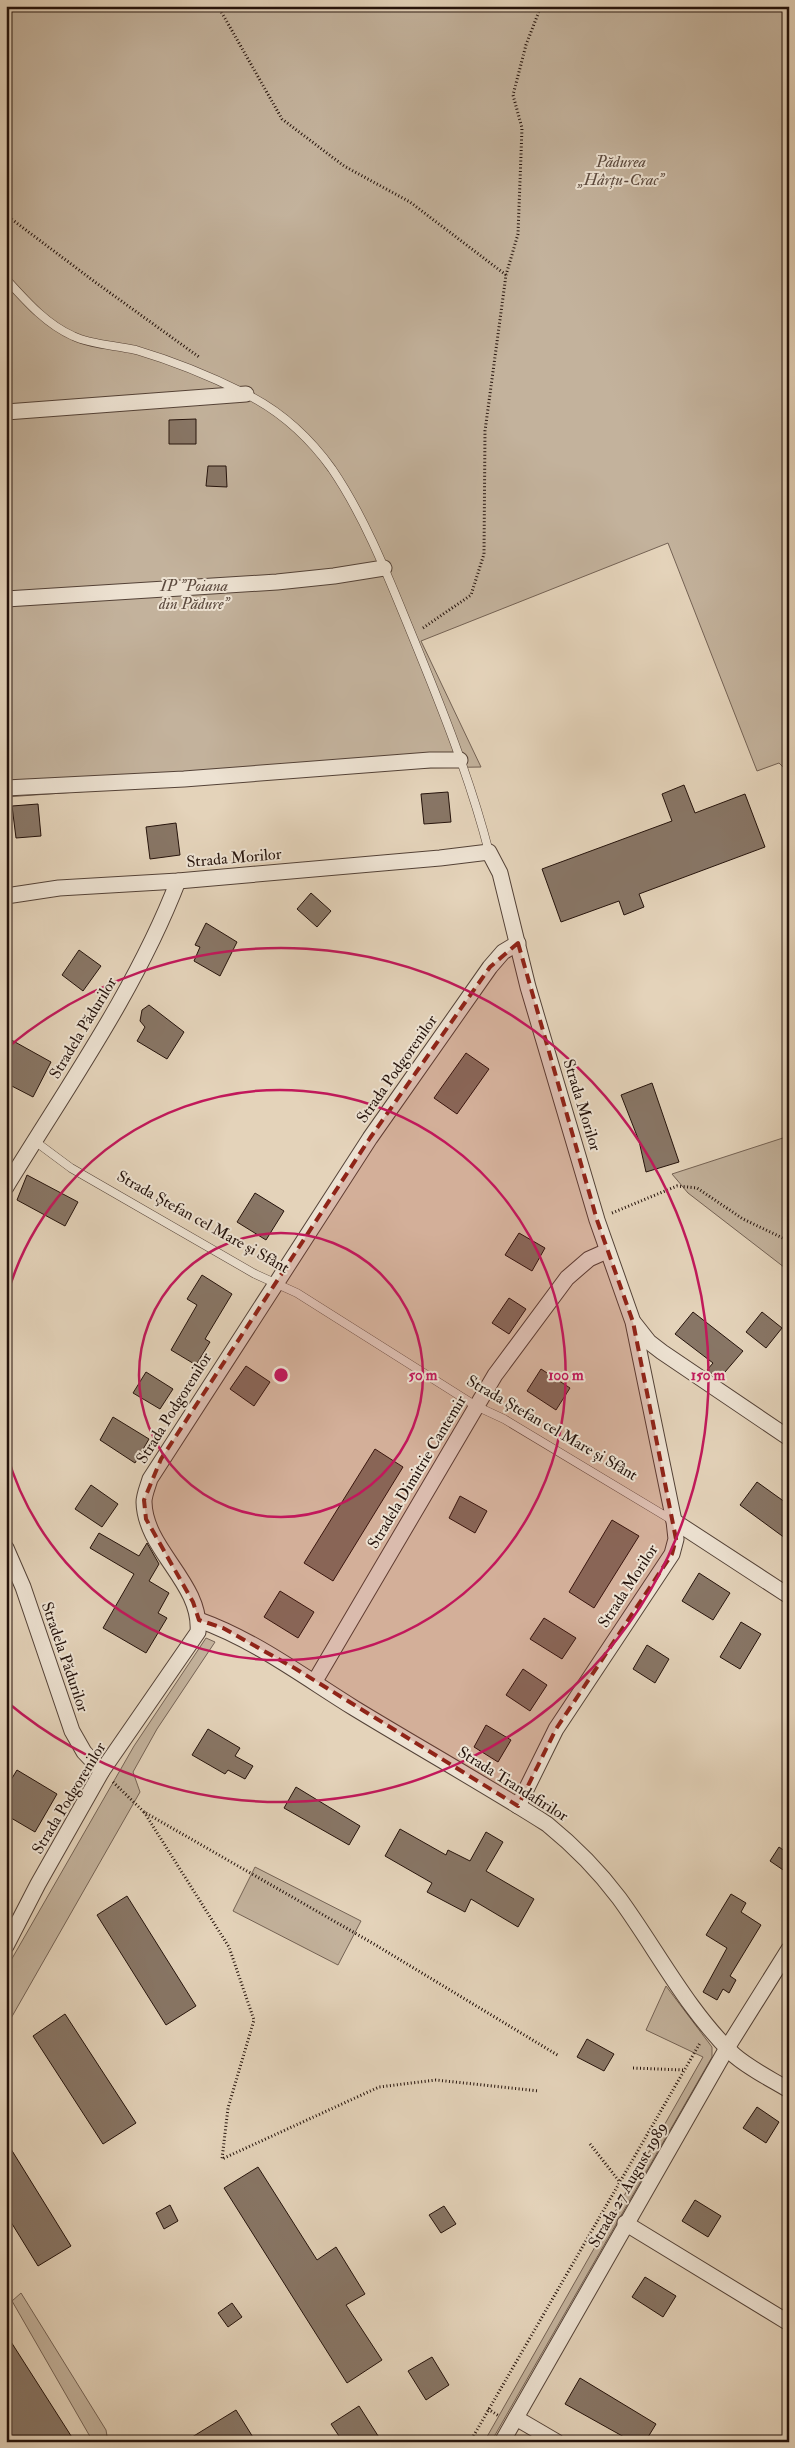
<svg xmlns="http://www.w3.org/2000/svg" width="795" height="2448" viewBox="0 0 795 2448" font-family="'IM FELL Double Pica',serif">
  <rect width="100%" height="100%" fill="#e4d3ba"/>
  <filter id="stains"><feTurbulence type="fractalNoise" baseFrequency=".004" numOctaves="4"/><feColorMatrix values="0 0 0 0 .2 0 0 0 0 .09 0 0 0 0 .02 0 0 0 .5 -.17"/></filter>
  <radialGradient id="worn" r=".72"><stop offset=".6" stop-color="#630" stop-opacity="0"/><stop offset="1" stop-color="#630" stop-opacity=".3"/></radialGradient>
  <g fill="#c3b29c" stroke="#746254">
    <path d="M6 6H789V773L779 763 757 771 668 543 421 641 481 767 416 768 6 797Z"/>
    <path d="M789 1136V1271L688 1193 672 1174Z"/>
    <path d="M206 1638 215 1642 157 1729 133 1772 140 1792 6 2027V1969L134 1746Z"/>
    <path d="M255 1867 361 1921 338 1965 233 1911Z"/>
    <path d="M666 1986 712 2047V2057L491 2442H484L703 2057 646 2030Z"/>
    <path d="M21 2293 106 2430 108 2442 92 2440 12 2301Z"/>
  </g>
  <g fill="#887666" stroke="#24120b">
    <path d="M196 419V444H169V420Z"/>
    <path d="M208 466H226L227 487 206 486Z"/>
    <path d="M684 785 695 813 745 794 765 847 639 894 644 907 624 915 619 901 561 922 542 869 672 821 662 794Z"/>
    <path d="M448 792 451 822 424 824 421 794Z"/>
    <path d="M38 804 41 836 16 838 12 806Z"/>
    <path d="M176 823 180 855 150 859 146 827Z"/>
    <path d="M311 893 331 911 317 927 297 909Z"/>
    <path d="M206 923 237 942 220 976 194 961 200 947 195 945Z"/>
    <path d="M79 950 101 966 83 991 62 975Z"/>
    <path d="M149 1005 184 1032 167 1059 137 1041 145 1027 140 1021 142 1010Z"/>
    <path d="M6 1037 51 1062 33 1097 6 1083Z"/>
    <path d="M466 1053 489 1069 457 1114 434 1098Z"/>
    <path d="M652 1083 679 1162 646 1172 639 1141 621 1095Z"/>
    <path d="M27 1175 78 1202 65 1226 17 1200Z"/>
    <path d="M255 1193 284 1211 266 1240 237 1222Z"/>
    <path d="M519 1233 545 1248 532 1271 505 1255Z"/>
    <path d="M202 1275 232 1294 205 1339 210 1342 196 1365 171 1350 197 1305 187 1299Z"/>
    <path d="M509 1298 526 1309 509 1334 492 1323Z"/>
    <path d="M693 1312 743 1351 719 1379 707 1370 713 1363 675 1334Z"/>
    <path d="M762 1312 782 1328 766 1348 746 1332Z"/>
    <path d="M246 1366 270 1382 254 1406 230 1389Z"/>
    <path d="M541 1369 570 1388 556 1410 527 1391Z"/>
    <path d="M146 1372 173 1389 160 1409 133 1393Z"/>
    <path d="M113 1417 149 1439 135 1463 100 1440Z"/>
    <path d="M375 1449 403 1467 333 1581 304 1563Z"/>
    <path d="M757 1482 789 1505V1541L740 1505Z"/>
    <path d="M91 1485 118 1504 102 1527 75 1509Z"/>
    <path d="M460 1496 487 1511 475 1533 449 1518Z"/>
    <path d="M612 1520 639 1536 594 1608 569 1592Z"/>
    <path d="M99 1533 139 1556 147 1543 159 1564 149 1581 169 1593 158 1613 167 1618 146 1653 103 1628 134 1574 90 1548Z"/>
    <path d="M699 1573 730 1593 713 1620 682 1601Z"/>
    <path d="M280 1591 314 1612 298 1638 264 1617Z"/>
    <path d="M544 1618 576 1638 562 1659 530 1639Z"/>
    <path d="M741 1622 761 1634 740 1669 720 1657Z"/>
    <path d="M647 1645 669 1659 655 1683 633 1669Z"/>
    <path d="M523 1669 547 1685 530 1711 506 1695Z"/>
    <path d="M486 1725 511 1740 498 1762 474 1747Z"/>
    <path d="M208 1729 240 1748 235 1756 253 1766 245 1779 228 1770 225 1774 192 1755Z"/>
    <path d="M17 1770 57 1794 35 1832 6 1815V1788Z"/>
    <path d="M296 1787 360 1826 349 1845 284 1808Z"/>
    <path d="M400 1829 446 1855 448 1850 470 1861 486 1832 503 1842 486 1871 534 1899 518 1927 471 1899 465 1912 427 1892 432 1883 385 1856Z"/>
    <path d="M779 1847 789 1854V1874L770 1861Z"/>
    <path d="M731 1894 746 1903 741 1912 761 1925 730 1976 736 1980 729 1993 723 1989 717 2000 703 1992 727 1948 706 1935Z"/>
    <path d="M127 1896 196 2006 166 2025 97 1915Z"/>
    <path d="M65 2014 136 2123 103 2144 33 2036Z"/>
    <path d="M587 2039 614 2054 604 2071 577 2057Z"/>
    <path d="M757 2107 779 2122 766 2143 743 2128Z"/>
    <path d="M6 2141 71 2246 38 2266 6 2214Z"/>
    <path d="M258 2167 317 2260 336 2247 365 2294 346 2305 382 2360 347 2383 224 2188Z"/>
    <path d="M695 2200 721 2216 708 2237 682 2221Z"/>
    <path d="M170 2205 178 2221 164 2229 156 2213Z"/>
    <path d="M444 2206 456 2224 441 2233 429 2215Z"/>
    <path d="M645 2277 676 2296 663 2317 632 2297Z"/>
    <path d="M232 2303 242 2317 228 2327 218 2313Z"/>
    <path d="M6 2334 75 2442H6Z"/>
    <path d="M432 2357 449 2385 426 2400 408 2371Z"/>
    <path d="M580 2378 656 2424 645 2442H633L565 2404Z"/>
    <path d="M359 2406 382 2442H343L331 2424Z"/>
    <path d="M236 2410 256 2442H184Z"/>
  </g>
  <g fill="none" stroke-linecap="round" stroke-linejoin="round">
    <defs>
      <g id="lane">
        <path d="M6 279C26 301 46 324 73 336 92 345 115 345 136 350 173 361 210 376 244 393 279 410 309 437 332 469 366 519 389 579 412 635 441 706 470 778 489 852"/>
        <path d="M36 1142 71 1168 255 1274 297 1293 476 1406 504 1419 672 1520"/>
      </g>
      <g id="street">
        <path d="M6 412 246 394"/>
        <path d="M6 599 277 582 334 576 384 568"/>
        <path d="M6 788 184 779 430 760H460"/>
        <path d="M6 896 59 888 178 881 440 858 489 852 500 873 528 987 597 1220 633 1322 674 1521 676 1539 672 1554 556 1729 518 1806"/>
        <path d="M6 1187C67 1087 136 990 178 881"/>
        <path d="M634 1323 649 1342 662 1352 789 1438"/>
        <path d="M674 1521 789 1596"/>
        <path d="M6 1548 23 1587 72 1731 84 1752 102 1771"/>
        <path d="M199 1620C255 1640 304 1677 354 1708 418 1747 484 1784 547 1824 574 1846 598 1870 619 1898 657 1950 687 2010 734 2055 750 2069 771 2079 789 2090"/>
        <path d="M315 1681 495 1375 567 1278 589 1259 607 1251"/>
        <path d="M6 1946 38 1884 102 1771 198 1632C202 1583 145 1550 144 1502 144 1495 148 1486 150 1479L370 1138 490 967 503 952 518 943"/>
        <path d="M625 2223 789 2323"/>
        <path d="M516 2418 557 2442"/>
        <path d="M502 2442 727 2048 789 1949"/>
      </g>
    </defs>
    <use href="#lane" stroke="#544237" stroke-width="9"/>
    <use href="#street" stroke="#544237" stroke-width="17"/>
    <g stroke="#24120b" stroke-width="3" stroke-dasharray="1 2.5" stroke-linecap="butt">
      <path d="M218 6 282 119 344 166 410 202 506 275"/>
      <path d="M6 215 95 282 199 357"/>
      <path d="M423 628 471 595 484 554 485 431 506 275 518 234 522 128 513 95 526 45 541 6"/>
      <path d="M612 1213 677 1186 697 1188 743 1219 789 1241"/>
      <path d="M113 1782 144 1812 374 1944 559 2056"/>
      <path d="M144 1812 229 1947 254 2020 228 2108 222 2159 379 2087 436 2080 539 2091"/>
      <path d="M633 2068 683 2070"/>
      <path d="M590 2144 619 2181"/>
      <path d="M488 2409 499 2416"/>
      <path d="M470 2442 700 2043"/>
    </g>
    <use href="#lane" stroke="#ede2d2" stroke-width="8"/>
    <use href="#street" stroke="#ede2d2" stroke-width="15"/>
  </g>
  <path fill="#8f2418" fill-opacity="0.2" stroke="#8f2418" stroke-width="4" stroke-dasharray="10 6" stroke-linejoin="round" d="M518 943 597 1220 633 1322 676 1539 672 1554 556 1729 518 1806 296 1669 223 1628 199 1620 193 1602 146 1519 144 1500 161 1459 370 1138 490 967Z"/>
  <g fill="none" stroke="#c2185b" stroke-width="2.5">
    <circle cx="281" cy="1375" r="142"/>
    <path d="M6 1299A285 285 0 1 1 6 1451"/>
    <path d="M7 1048A427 427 0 1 1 7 1702"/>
  </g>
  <g text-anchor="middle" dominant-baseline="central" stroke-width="4" stroke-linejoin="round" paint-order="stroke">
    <g font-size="16" font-style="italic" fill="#5c4a3e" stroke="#ede2d2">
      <text x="621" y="162">Pădurea<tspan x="621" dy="18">„Hârțu-Crac”</tspan></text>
      <text x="194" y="586">IP "Poiana<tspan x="194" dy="18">din Pădure"</tspan></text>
    </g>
    <g font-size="16" fill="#24120b" stroke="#ede2d2">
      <text transform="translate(234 858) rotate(-5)">Strada Morilor</text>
      <text transform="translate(83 1028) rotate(-59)">Stradela Pădurilor</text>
      <text transform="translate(397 1069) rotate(-55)">Strada Podgorenilor</text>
      <text transform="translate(582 1105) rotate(73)">Strada Morilor</text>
      <text transform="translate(203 1222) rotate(29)">Strada Ștefan cel Mare și Sfânt</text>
      <text transform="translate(174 1408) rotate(-58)">Strada Podgorenilor</text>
      <text transform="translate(552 1428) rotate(30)">Strada Ștefan cel Mare și Sfânt</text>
      <text transform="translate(417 1472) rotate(-59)">Stradela Dimitrie Cantemir</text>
      <text transform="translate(628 1586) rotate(-57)">Strada Morilor</text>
      <text transform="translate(65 1657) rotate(71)">Stradela Pădurilor</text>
      <text transform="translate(513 1784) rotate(32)">Strada Trandafirilor</text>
      <text transform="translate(69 1798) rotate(-59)">Strada Podgorenilor</text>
      <text transform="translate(628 2185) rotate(-60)">Strada 27 August 1989</text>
    </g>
  </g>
  <circle cx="281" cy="1375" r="8" fill="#c2185b" stroke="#ede2d2" stroke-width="2.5"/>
  <g font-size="15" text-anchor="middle" font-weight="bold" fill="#c2185b" stroke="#ede2d2" stroke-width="4" stroke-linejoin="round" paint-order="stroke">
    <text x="423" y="1380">50 m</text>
    <text x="566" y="1380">100 m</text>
    <text x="708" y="1380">150 m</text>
  </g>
  <rect width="795" height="2448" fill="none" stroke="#e4d3ba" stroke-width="25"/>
  <rect x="8" y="8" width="780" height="2433" fill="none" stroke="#24120b" stroke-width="2.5"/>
  <rect x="12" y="12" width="770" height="2423" fill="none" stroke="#24120b"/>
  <rect width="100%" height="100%" filter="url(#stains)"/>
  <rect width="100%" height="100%" fill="url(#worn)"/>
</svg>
